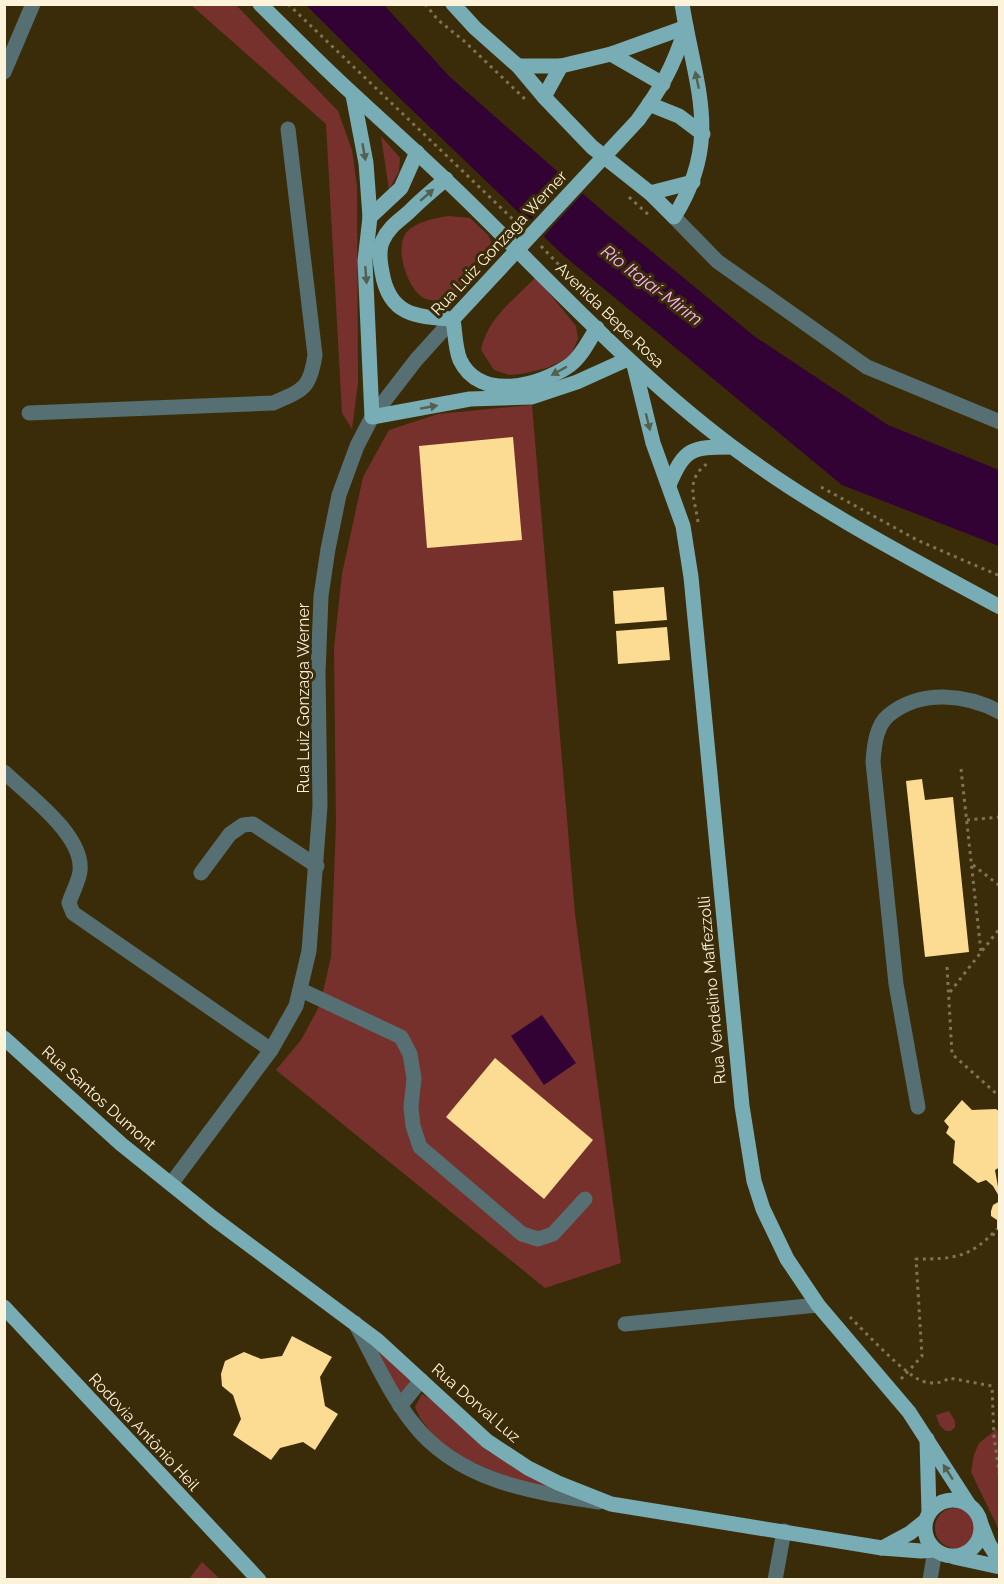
<svg xmlns="http://www.w3.org/2000/svg" width="1004" height="1584" viewBox="0 0 1004 1584" font-family="Raleway,sans-serif">
  <rect width="100%" height="100%" fill="#3b2c09"/>
  <g fill="#76312c">
    <path d="M191 5H236L338 111 352 150 357 186 358 383 352 429 342 413 326 124Z"/>
    <path d="M381 136 400 158 399 171 389 190Z"/>
    <path d="M448 216 470 218 488 235 493 246C482 262 472 287 453 296 445 300 435 302 426 299 408 292 394 249 406 233 416 221 433 219 448 216Z"/>
    <path d="M536 277 576 326 578 339 570 357 547 368 521 374 509 375 494 370 481 350C487 318 515 299 536 277Z"/>
    <path d="M532 405 575 914 621 1263 545 1288 276 1070 301 1040 320 1005 331 957 336 823 334 648 342 574 363 477 389 430 438 414Z"/>
    <path d="M373 1343 413 1380 402 1394 397 1389Z"/>
    <path d="M422 1394 434 1401 489 1452 553 1488 536 1489 460 1457 437 1440 420 1418 415 1407Z"/>
    <path d="M949 1411 955 1421V1427L951 1431H946L940 1426 936 1415Z"/>
    <path d="M997 1429 1000 1452 999 1530 971 1472 974 1455 979 1443Z"/>
    <circle cx="955" cy="1528" r="20"/>
    <path d="M202 1562 220 1579H189Z"/>
  </g>
  <g fill="#310233">
    <path d="M306 5H384L450 77 605 213 754 336 888 425 999 470V546L842 485 563 255 384 83Z"/>
    <path d="M542 1015 576 1063 544 1085 511 1036Z"/>
  </g>
  <path fill="#3b2c09" d="M570 178 585 191 542 238 527 224Z"/>
  <g fill="#fcdb92">
    <path d="M513 437 522 540 427 548 419 446Z"/>
    <path d="M664 587 667 620 615 624 613 591Z"/>
    <path d="M667 627 670 660 618 664 616 631Z"/>
    <path d="M922 779 925 800 953 797 969 952 925 957 906 781Z"/>
    <path d="M495 1058 593 1140 544 1199 446 1117Z"/>
    <path d="M962 1100 972 1110 996 1109 1000 1112V1167L995 1170 1000 1198 993 1186 986 1180 978 1183 953 1163 955 1141 946 1133 949 1127 944 1121Z"/>
    <path d="M1000 1201V1232L997 1229V1220L991 1216V1211L993 1205Z"/>
    <path d="M292 1336 332 1357 320 1377 325 1406 338 1414 315 1450 303 1442 280 1448 271 1460 233 1435 241 1419 233 1395 222 1386 221 1374 225 1361 244 1352 261 1359 282 1356Z"/>
  </g>
  <g fill="none" stroke-linecap="round" stroke-linejoin="round">
    <g stroke="#807354" stroke-width="3" stroke-dasharray="3 4.5" stroke-linecap="butt">
      <path d="M288 4 521 227"/>
      <path d="M425 4 438 20 464 41 526 100"/>
      <path d="M629 197 651 217"/>
      <path d="M541 246 617 326"/>
      <path d="M821 487 919 541 1000 576"/>
      <path d="M698 522C695 498 684 480 708 463"/>
      <path d="M961 769 981 952"/>
      <path d="M967 820 1000 817"/>
      <path d="M973 865 1000 886"/>
      <path d="M947 967 952 1054 1000 1097"/>
      <path d="M950 992 1000 928"/>
      <path d="M992 1234 1000 1236"/>
      <path d="M850 1317C865 1332 904 1374 922 1381 931 1384 941 1384 949 1378L992 1386 994 1437 1000 1479"/>
      <path d="M901 1379 922 1356 916 1259C954 1259 970 1258 997 1229"/>
    </g>
    <g stroke="#556f72" stroke-width="15">
      <path d="M4 72 33 4"/>
      <path d="M674 217 717 261 867 367 1000 422"/>
      <path d="M29 413 273 403C303 390 310 389 315 355L288 129"/>
      <path d="M4 772C28 795 84 835 80 871 79 881 72 893 69 903L73 913 271 1050"/>
      <path d="M201 873 230 834 243 825 253 824 317 866"/>
      <path d="M301 990 401 1037 410 1054 414 1078 411 1107 413 1126 420 1147 522 1234 538 1239 553 1234 585 1199"/>
      <path d="M918 1107 896 984 873 762C874 747 876 725 889 715 921 689 966 694 1000 712"/>
      <path d="M171 1184 271 1050 296 1006 309 951 320 806 318 673 321 596 328 549 339 495 357 446 372 417 416 360 453 319"/>
      <path d="M355 1323C373 1356 389 1393 412 1422 457 1481 531 1492 599 1502"/>
      <path d="M625 1324 818 1305"/>
      <path d="M400 1406 421 1380"/>
      <path d="M775 1580 784 1531"/>
      <path d="M930 1580 935 1550"/>
    </g>
    <g stroke="#78adb5" stroke-width="15">
      <path d="M260 4C292 35 322 66 354 95 395 133 437 170 477 210 559 291 639 377 731 446 815 509 908 557 1000 607"/>
      <path d="M453 4 475 28 518 66 544 97 592 147 650 193 674 217C723 139 695 87 682 4"/>
      <path d="M611 54 663 84"/>
      <path d="M518 66H561L611 54 686 27"/>
      <path d="M353 95 366 163 370 217 365 261 372 417 470 399 532 397 577 382 628 359"/>
      <path d="M544 97 561 66"/>
      <path d="M649 104 679 116 703 134"/>
      <path d="M446 179C434 189 422 199 411 210 401 220 389 226 383 240 378 249 380 262 382 272 389 315 415 317 453 319"/>
      <path d="M650 193 693 182"/>
      <path d="M370 217 401 188 417 152"/>
      <path d="M453 319 638 120C661 88 673 68 685 30"/>
      <path d="M453 319C455 331 455 348 460 360 480 402 540 386 570 365 582 356 589 340 597 328"/>
      <path d="M634 365 653 443 683 526 691 577 742 1106 754 1181 763 1209 787 1259 818 1305 909 1412 969 1505"/>
      <path d="M669 485C685 448 691 447 731 447"/>
      <path d="M4 1038 121 1144 213 1218 377 1340 487 1441 528 1468 558 1483 611 1504 882 1548 921 1551 935 1550"/>
      <path d="M4 1307 259 1580"/>
      <path d="M927 1439 929 1513"/>
      <circle cx="953" cy="1528" r="28"/>
      <path d="M981 1524 989 1544 1000 1561"/>
      <path d="M882 1548 910 1533 925 1521"/>
      <path d="M954 1557 1000 1567"/>
    </g>
  </g>
  <defs><path id="oneway-solid" d="M-6-.8H1V-3.2L6.5 0L1 3.2V.8H-6Z" transform="scale(1.5)"/></defs>
  <g fill="#53604e">
    <use href="#oneway-solid" transform="translate(697 80) rotate(-102)"/>
    <use href="#oneway-solid" transform="translate(364 152) rotate(80)"/>
    <use href="#oneway-solid" transform="translate(427 195) rotate(-41)"/>
    <use href="#oneway-solid" transform="translate(366 275) rotate(85)"/>
    <use href="#oneway-solid" transform="translate(559 371) rotate(151)"/>
    <use href="#oneway-solid" transform="translate(429 407) rotate(-10)"/>
    <use href="#oneway-solid" transform="translate(648 422) rotate(76)"/>
    <use href="#oneway-solid" transform="translate(948 1472) rotate(-123)"/>
  </g>
  <g text-anchor="middle" dominant-baseline="central" stroke-width="6" stroke-linejoin="round" paint-order="stroke">
    <g font-size="16" fill="#fdf2da" stroke="#3b2c09">
      <text transform="translate(499 243) rotate(-47)">Rua Luiz Gonzaga Werner</text>
      <text transform="translate(610 315) rotate(44)">Avenida Bepe Rosa</text>
      <text transform="translate(303 698) rotate(-90)">Rua Luiz Gonzaga Werner</text>
      <text transform="translate(712 990) rotate(-95)">Rua Vendelino Maffezzolli</text>
      <text transform="translate(99 1098) rotate(42)">Rua Santos Dumont</text>
      <text transform="translate(476 1403) rotate(41)">Rua Dorval Luz</text>
      <text transform="translate(144 1432) rotate(47)">Rodovia Antônio Heil</text>
    </g>
    <g font-size="18" font-style="italic" fill="#f8b2f9" stroke="#3b2c09">
      <text transform="translate(652 285) rotate(37)">Rio Itajaí-Mirim</text>
    </g>
  </g>
  <rect width="1004" height="1584" fill="none" stroke="#fdf2da" stroke-width="12"/>
</svg>
